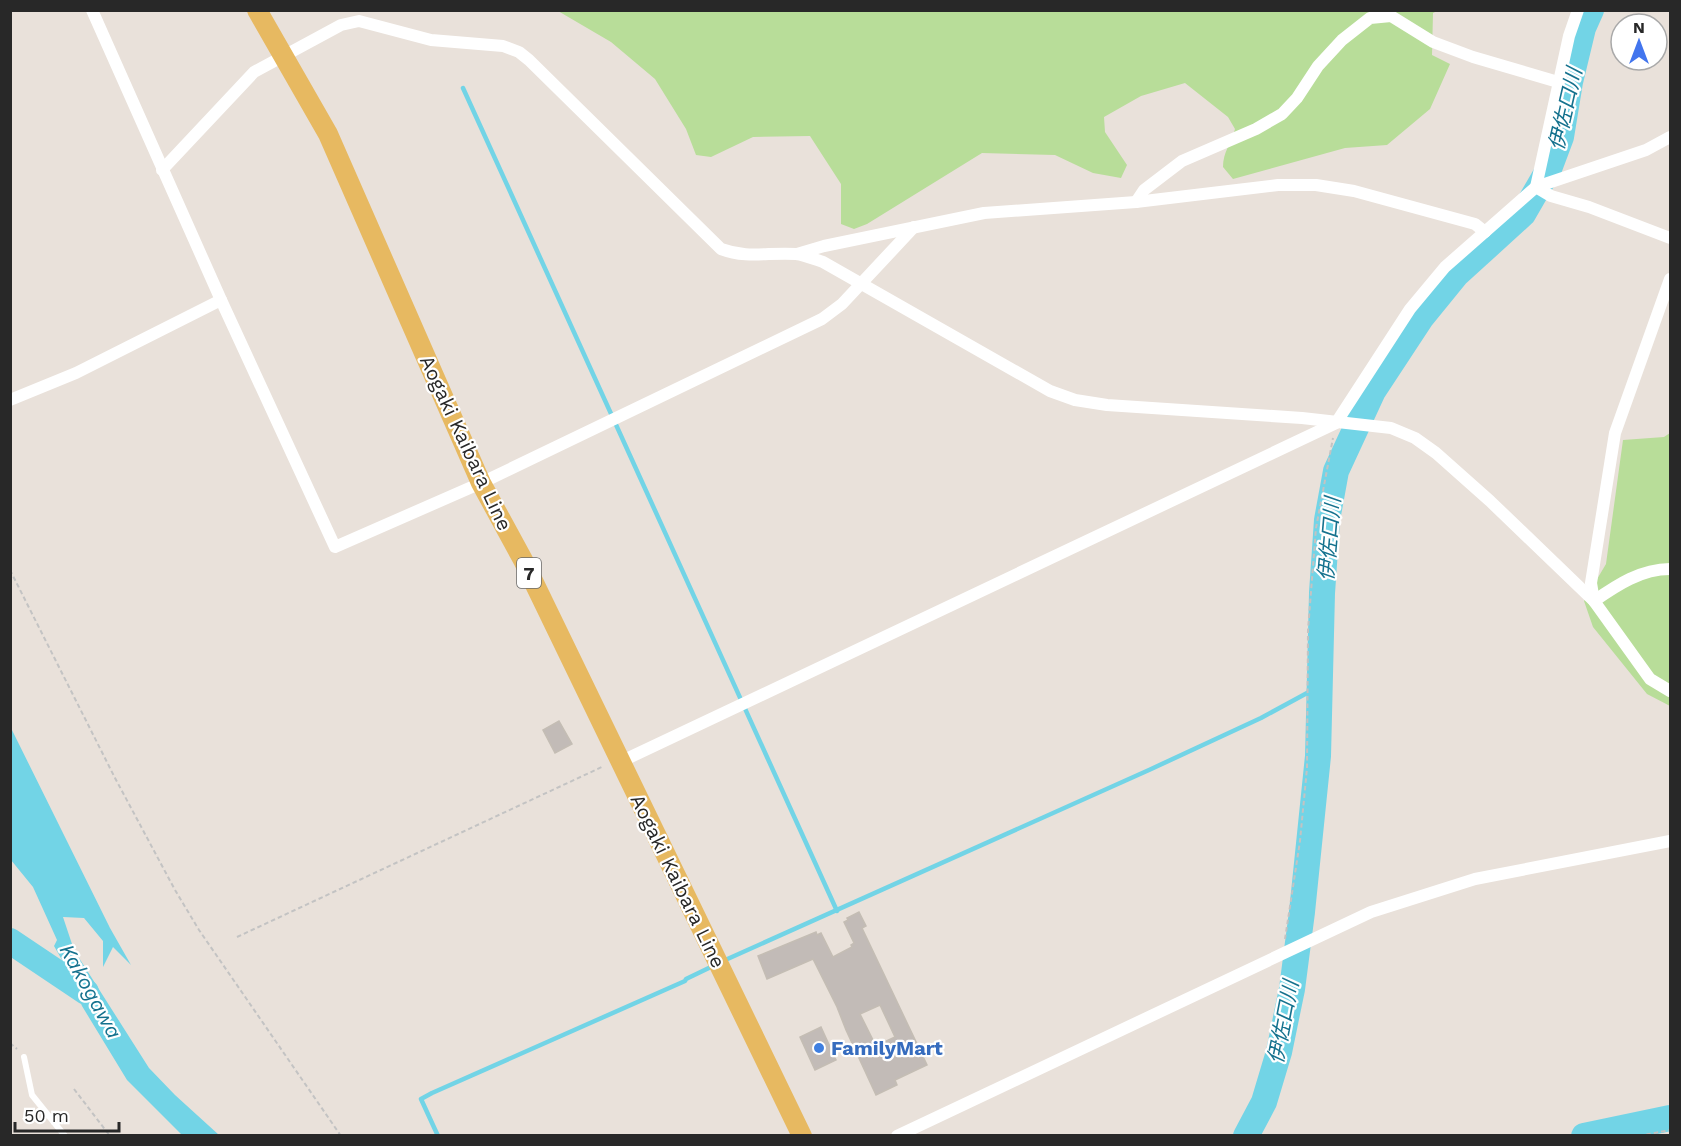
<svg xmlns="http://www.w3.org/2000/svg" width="1681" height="1146" viewBox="0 0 1681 1146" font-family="'Work Sans','Noto Sans JP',sans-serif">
  <rect width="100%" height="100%" fill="#e9e1da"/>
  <g fill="#b8dd99">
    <path d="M558 11H1437L1433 13 1432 55 1450 64 1430 109 1387 145 1345 148 1233 179 1223 167C1223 152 1231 144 1235 129L1228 117 1185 83 1141 96 1104 117 1105 132 1127 165 1121 178 1093 173 1055 155 982 153 867 224 854 229 841 224V184L810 136 753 137 711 157 696 155 686 129 655 79 611 42Z"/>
    <path d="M1670 433V706L1647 694 1593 627 1584 601 1606 564 1623 440 1664 437Z"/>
  </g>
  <path fill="#72d4e6" d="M10 726 110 928 131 965 113 947 103 967V941L84 918 63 917 74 950 149 1068 175 1095 219 1135H182L127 1080 82 1006 69 972 54 946 57 940 33 887 11 860Z"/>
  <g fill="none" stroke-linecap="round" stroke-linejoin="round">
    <g stroke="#72d4e6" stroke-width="4.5">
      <path d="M463 88 837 911"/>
      <path d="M723 961 1149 770 1261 718 1320 686"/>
      <path d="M438 1136 421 1099 432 1093 685 981 686 979 713 966"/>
    </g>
    <g stroke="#72d4e6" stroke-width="26">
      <path d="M10 941 86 992"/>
      <path d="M1246 1136 1264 1102 1279 1052 1292 989 1302 912 1318 756 1322 593 1327 520 1336 471 1373 391 1421 318 1456 275 1523 214 1549 169 1561 137 1570 82 1583 28 1591 10"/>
      <path d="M1584 1136 1670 1118"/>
    </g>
  </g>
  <g fill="#c2bbb7" stroke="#c4bdb4" stroke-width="1.5" fill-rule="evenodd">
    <path d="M559 721 572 744 555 753 543 730Z"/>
    <path d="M859 912 866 926 862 928 927 1065 895 1080 897 1085 876 1095 846 1030 837 1007 813 959 767 979 758 956 816 932 817 935 821 933 833 957 852 947 851 945 854 943 844 922 848 920 847 918ZM880 1005 895 1037 876 1046 860 1014Z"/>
    <path d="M821 1027 836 1060 815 1070 800 1037Z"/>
  </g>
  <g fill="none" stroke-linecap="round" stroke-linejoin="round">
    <g stroke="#c3c3c3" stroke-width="2" stroke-dasharray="4.5 3" stroke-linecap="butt">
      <path d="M10 570 115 778 175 890 199 930 341 1136"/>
      <path d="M237 937 604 766"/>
      <path d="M1285 939 1300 841 1307 768 1308 630 1316 528 1333 438"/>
      <path d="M10 1043 17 1049"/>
      <path d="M74 1089 110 1136"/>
      <path d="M1639 1136 1670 1130"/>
    </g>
    <path stroke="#fff" stroke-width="6" d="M24 1057 32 1095 65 1136"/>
    <g stroke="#fff" stroke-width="12">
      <path d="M92 10 221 300 335 547 481 483 822 319 842 304 914 227"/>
      <path d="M162 170 254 72 341 25 359 21 431 40 503 46 519 52 529 60 721 249C748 259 768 252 796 254 804 255 814 259 823 262L1050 391 1075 400 1107 405 1302 418 1391 428 1415 438 1436 453 1490 501 1594 601 1650 679 1670 691"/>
      <path d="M1536 187 1569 36 1578 10"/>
      <path d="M1536 187 1551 196 1589 207 1670 238"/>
      <path d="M1136 202 1144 190 1182 161 1256 129 1282 114 1297 98 1318 66 1342 40 1370 18 1391 16 1433 42 1473 57 1558 82"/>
      <path d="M797 254 824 246 984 213 1136 202 1278 185H1316L1354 191 1475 224 1485 232"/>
      <path d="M10 400 76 373 221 300"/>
      <path d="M1594 601 1591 583 1615 433 1670 279"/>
      <path d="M1594 601C1617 585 1641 569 1670 569"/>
      <path d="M620 762 1336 423 1410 309 1445 267 1536 187 1646 150 1670 137"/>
      <path d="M897 1136 1371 912 1475 879 1670 841"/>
    </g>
    <path stroke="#e7b961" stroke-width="20" d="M257 10 328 134 481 483 523 560 802 1136"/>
  </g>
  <circle fill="#3f7fe0" stroke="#fff" stroke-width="2" cx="819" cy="1048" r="6"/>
  <g text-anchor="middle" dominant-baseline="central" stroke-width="4.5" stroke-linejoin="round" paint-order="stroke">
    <rect fill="#fff" stroke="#686868" stroke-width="1.5" x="517" y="558" width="24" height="30" rx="4.5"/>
    <g font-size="18" font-weight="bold" fill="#282828">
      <text x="529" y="573">7</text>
    </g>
    <g font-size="20" fill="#282828" stroke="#fff">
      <text transform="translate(466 443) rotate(65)">Aogaki Kaibara Line</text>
      <text transform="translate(678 881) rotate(64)">Aogaki Kaibara Line</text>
    </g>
    <g font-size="20" font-weight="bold" fill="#366cbe" stroke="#fff" text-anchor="start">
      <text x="831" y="1048">FamilyMart</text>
    </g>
    <g font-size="21" font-style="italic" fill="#15728e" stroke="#fff">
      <text transform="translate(1565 109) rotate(-77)">伊佐口川</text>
      <text transform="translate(1329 539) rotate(-85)">伊佐口川</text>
      <text transform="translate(91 991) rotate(61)">Kakogawa</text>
      <text transform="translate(1283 1022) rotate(-79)">伊佐口川</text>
    </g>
  </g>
  <rect width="1681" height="1146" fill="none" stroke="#282828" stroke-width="24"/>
  <g transform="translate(1639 42)"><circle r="28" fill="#ffffff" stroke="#a9a9a9" stroke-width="1.5"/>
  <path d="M0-4.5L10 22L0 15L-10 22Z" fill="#4275ee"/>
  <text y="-9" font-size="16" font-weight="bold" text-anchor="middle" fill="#282828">N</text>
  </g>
  <path d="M15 1122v9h104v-9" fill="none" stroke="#282828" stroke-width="3"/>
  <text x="24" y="1122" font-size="18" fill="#282828" stroke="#ffffff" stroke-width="4.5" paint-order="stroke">50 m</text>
</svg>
